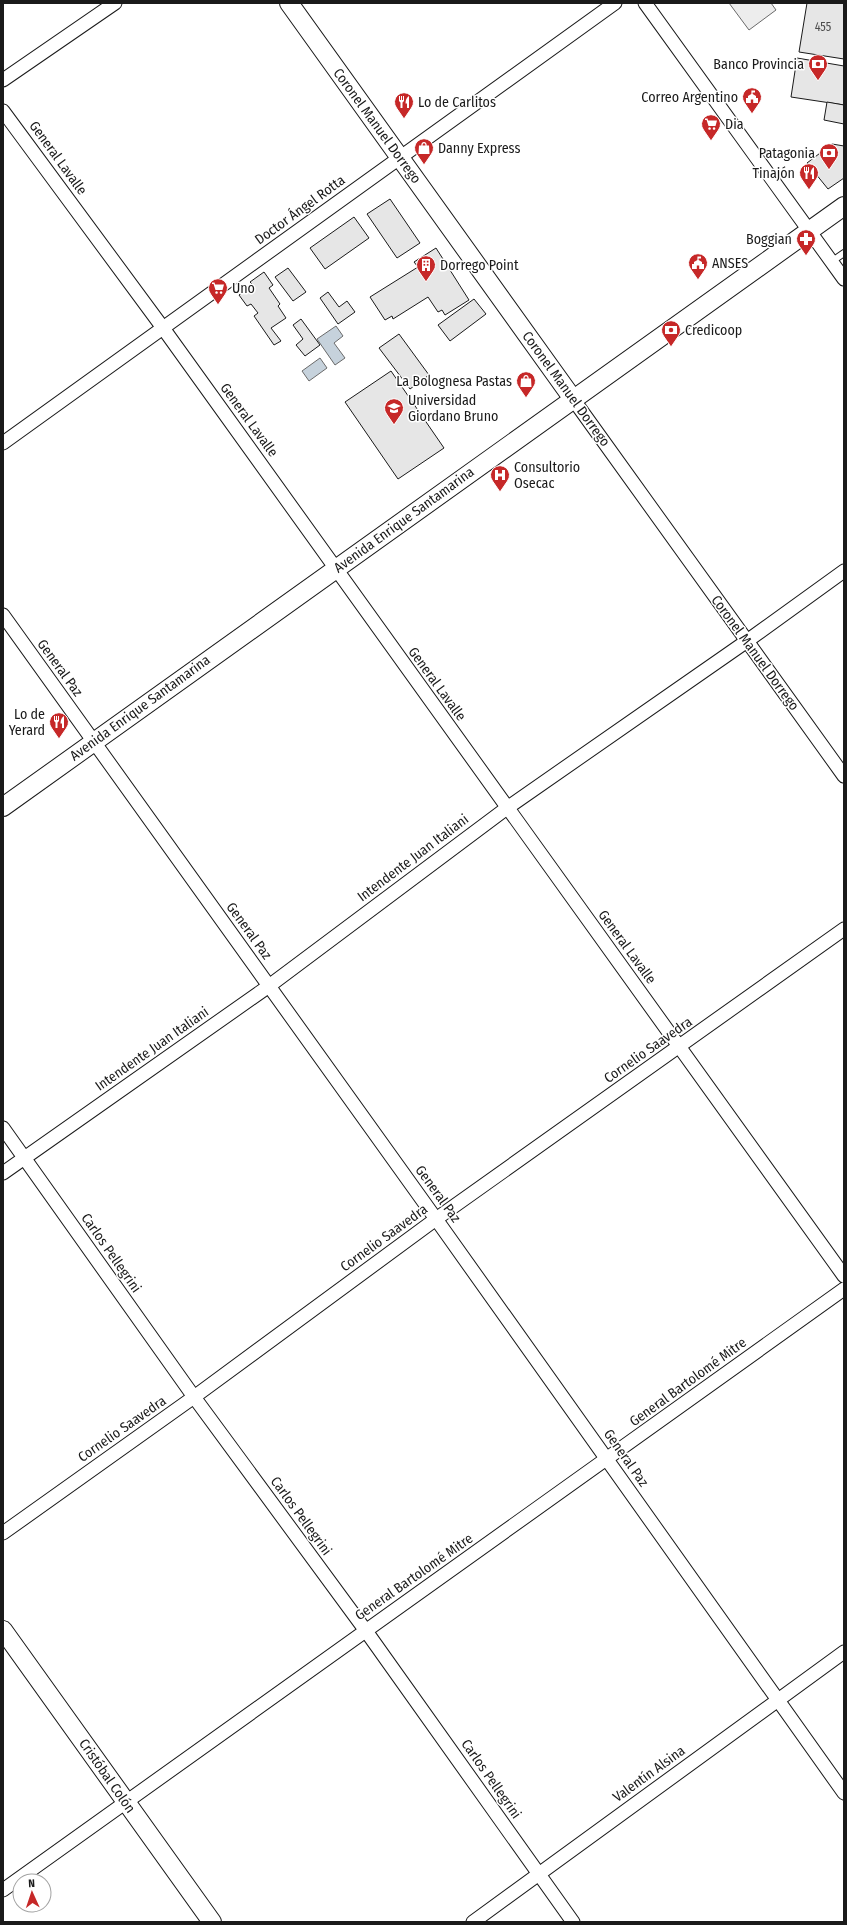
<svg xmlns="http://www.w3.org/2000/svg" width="847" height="1925" viewBox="0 0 847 1925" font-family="'Fira Sans Condensed',sans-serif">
  <rect width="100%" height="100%" fill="#fff"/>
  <path fill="#ededed" stroke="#6a6a6a" d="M729 3H771L776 10 749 30Z"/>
  <g fill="#c6d2dc" stroke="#6a6a6a">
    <path d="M336 326 343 336 334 343 345 358 335 365 317 339Z"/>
    <path d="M320 358 327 368 309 381 302 371Z"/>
  </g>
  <g fill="#e6e6e6" stroke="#1a1a1a">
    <path d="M807 3H844V59L799 52Z"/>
    <path d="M797 58 844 66V105L791 97Z"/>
    <path d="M827 102 844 105V124L824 120Z"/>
    <path d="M832 144 844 146V178L828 189 807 163Z"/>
    <path d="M390 199 420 243 397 258 367 214Z"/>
    <path d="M354 217 369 238 325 269 310 248Z"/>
    <path d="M436 248 469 300 445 315 442 310 438 312 428 297 393 319 392 316 385 320 370 297 418 267 414 262Z"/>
    <path d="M288 268 306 292 293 301 275 277Z"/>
    <path d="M264 272 273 285 269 288 280 304 278 306 286 318 271 328 281 341 274 345 254 316 258 313 251 304 247 306 239 295 253 285 250 282Z"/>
    <path d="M328 292 339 307 347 301 355 312 338 324 320 298Z"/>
    <path d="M474 299 486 314 450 341 438 325Z"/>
    <path d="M301 319 320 345 305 356 296 345 303 339 293 325Z"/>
    <path d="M399 334 429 375 410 389 379 348Z"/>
    <path d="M391 371 444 448 398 479 345 402Z"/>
  </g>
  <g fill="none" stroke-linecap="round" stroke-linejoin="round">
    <defs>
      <path id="lane" d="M831 262 844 253"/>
      <g id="street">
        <path d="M645 3 844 279"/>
        <path d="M3 80 115 3"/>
        <path d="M3 111 163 328 844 1276"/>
        <path d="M573 399 844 776"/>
        <path d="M3 443 615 3"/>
        <path d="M3 615 436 1219 844 1793"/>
        <path d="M3 1128 194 1397 366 1631 573 1922"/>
        <path d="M3 1173 269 986 507 808 747 641 844 571"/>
        <path d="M3 1533 194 1397 436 1219 844 929"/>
        <path d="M3 1890 844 1289"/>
        <path d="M473 1922 844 1652"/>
      </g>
      <g id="secondary">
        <path d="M289 3 573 399"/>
        <path d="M3 807 844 206"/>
        <path d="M3 1630 212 1922"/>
      </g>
    </defs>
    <use href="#lane" stroke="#1a1a1a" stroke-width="8"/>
    <use href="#street" stroke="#1a1a1a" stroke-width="15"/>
    <use href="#secondary" stroke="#1a1a1a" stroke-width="20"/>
    <use href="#lane" stroke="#fff" stroke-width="6"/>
    <use href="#street" stroke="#fff" stroke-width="13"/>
    <use href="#secondary" stroke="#fff" stroke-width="18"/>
  </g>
  <defs>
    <symbol id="bank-pin" viewBox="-11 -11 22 30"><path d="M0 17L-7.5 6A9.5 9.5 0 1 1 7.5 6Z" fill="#c62828" stroke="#fff"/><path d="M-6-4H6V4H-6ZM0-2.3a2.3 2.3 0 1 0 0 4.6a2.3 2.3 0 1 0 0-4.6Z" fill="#fff"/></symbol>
    <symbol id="civic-pin" viewBox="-11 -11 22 30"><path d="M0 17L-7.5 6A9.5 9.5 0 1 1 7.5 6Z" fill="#c62828" stroke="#fff"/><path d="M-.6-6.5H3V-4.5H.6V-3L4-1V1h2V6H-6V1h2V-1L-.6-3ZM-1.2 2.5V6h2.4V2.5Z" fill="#fff"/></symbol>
    <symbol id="restaurant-pin" viewBox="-11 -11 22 30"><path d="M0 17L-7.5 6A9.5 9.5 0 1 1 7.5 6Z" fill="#c62828" stroke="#fff"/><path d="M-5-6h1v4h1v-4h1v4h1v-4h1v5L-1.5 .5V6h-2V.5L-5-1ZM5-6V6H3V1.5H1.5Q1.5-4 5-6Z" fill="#fff"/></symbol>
    <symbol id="supermarket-pin" viewBox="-11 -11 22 30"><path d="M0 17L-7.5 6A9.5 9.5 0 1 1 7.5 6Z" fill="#c62828" stroke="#fff"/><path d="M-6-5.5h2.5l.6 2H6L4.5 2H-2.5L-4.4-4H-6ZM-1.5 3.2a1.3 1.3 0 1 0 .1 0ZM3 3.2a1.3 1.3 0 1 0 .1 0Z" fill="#fff"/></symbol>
    <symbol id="shop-pin" viewBox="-11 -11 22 30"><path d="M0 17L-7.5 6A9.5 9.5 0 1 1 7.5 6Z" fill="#c62828" stroke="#fff"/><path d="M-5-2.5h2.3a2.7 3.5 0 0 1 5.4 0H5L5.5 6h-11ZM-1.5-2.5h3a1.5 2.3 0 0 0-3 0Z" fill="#fff"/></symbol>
    <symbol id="pharmacy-pin" viewBox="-11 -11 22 30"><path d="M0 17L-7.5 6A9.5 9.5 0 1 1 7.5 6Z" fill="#c62828" stroke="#fff"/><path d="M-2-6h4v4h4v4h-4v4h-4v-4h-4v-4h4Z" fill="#fff"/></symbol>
    <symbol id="building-pin" viewBox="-11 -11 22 30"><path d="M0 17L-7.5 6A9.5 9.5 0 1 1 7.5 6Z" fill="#c62828" stroke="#fff"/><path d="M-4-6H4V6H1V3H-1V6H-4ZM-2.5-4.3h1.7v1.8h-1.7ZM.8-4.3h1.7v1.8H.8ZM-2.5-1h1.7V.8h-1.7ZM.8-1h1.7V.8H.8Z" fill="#fff"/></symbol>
    <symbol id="university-pin" viewBox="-11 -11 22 30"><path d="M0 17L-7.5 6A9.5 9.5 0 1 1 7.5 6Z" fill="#c62828" stroke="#fff"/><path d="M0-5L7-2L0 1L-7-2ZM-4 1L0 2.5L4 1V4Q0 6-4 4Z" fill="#fff"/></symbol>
    <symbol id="hospital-pin" viewBox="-11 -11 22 30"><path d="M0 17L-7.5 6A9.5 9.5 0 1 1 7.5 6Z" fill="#c62828" stroke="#fff"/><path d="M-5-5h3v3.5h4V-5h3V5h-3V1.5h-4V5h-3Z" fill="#fff"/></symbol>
  </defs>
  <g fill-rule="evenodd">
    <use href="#bank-pin" x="807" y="53" width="22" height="30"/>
    <use href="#civic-pin" x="741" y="86" width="22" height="30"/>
    <use href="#restaurant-pin" x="393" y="91" width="22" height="30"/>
    <use href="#supermarket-pin" x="700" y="113" width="22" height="30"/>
    <use href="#shop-pin" x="413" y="137" width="22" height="30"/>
    <use href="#bank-pin" x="818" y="142" width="22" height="30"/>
    <use href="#restaurant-pin" x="798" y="162" width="22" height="30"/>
    <use href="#pharmacy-pin" x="795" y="228" width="22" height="30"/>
    <use href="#civic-pin" x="687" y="252" width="22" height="30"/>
    <use href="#building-pin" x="415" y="254" width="22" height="30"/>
    <use href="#supermarket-pin" x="207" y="277" width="22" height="30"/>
    <use href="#bank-pin" x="660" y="319" width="22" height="30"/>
    <use href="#shop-pin" x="515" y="370" width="22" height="30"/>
    <use href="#university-pin" x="383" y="397" width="22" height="30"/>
    <use href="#hospital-pin" x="489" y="464" width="22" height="30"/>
    <use href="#restaurant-pin" x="48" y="711" width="22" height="30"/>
  </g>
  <g text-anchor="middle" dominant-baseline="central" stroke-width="3" stroke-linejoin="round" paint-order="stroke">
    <g font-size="12" fill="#4d4d4d">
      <text x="823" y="27">455</text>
    </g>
    <g font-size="14" fill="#1a1a1a" stroke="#fff" text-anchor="start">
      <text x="804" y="64" text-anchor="end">Banco Provincia</text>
      <text x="738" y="97" text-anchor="end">Correo Argentino</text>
      <text x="418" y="102">Lo de Carlitos</text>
      <text x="725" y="124">Dia</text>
      <text x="438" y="148">Danny Express</text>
      <text x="815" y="153" text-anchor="end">Patagonia</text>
      <text x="795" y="173" text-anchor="end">Tinajón</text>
      <text x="792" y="239" text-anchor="end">Boggian</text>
      <text x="712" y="263">ANSES</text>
      <text x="440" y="265">Dorrego Point</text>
      <text x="232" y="288">Uno</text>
      <text x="685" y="330">Credicoop</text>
      <text x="512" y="381" text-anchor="end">La Bolognesa Pastas</text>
      <text x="408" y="400">Universidad<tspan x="408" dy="16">Giordano Bruno</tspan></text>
      <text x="514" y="467">Consultorio<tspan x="514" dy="16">Osecac</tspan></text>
      <text x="45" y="714" text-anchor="end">Lo de<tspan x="45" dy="16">Yerard</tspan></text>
    </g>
    <g font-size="14" fill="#1a1a1a" stroke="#fff">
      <text transform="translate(377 126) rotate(54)">Coronel Manuel Dorrego</text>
      <text transform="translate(58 158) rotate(54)">General Lavalle</text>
      <text transform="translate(300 210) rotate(-36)">Doctor Ángel Rotta</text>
      <text transform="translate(566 389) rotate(54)">Coronel Manuel Dorrego</text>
      <text transform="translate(249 420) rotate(54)">General Lavalle</text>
      <text transform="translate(404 520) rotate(-36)">Avenida Enrique Santamarina</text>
      <text transform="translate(755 653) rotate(54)">Coronel Manuel Dorrego</text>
      <text transform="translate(60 668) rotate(54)">General Paz</text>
      <text transform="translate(437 684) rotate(54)">General Lavalle</text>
      <text transform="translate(140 708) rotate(-36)">Avenida Enrique Santamarina</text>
      <text transform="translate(413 858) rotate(-37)">Intendente Juan Italiani</text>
      <text transform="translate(249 931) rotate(54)">General Paz</text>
      <text transform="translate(627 947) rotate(54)">General Lavalle</text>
      <text transform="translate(152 1049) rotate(-35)">Intendente Juan Italiani</text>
      <text transform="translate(648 1050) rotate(-35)">Cornelio Saavedra</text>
      <text transform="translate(438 1194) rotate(54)">General Paz</text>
      <text transform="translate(384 1238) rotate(-36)">Cornelio Saavedra</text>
      <text transform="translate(111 1253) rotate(55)">Carlos Pellegrini</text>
      <text transform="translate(688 1382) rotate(-36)">General Bartolomé Mitre</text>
      <text transform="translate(122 1429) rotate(-35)">Cornelio Saavedra</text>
      <text transform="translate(626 1458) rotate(55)">General Paz</text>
      <text transform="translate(301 1516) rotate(54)">Carlos Pellegrini</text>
      <text transform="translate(414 1577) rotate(-35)">General Bartolomé Mitre</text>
      <text transform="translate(649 1774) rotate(-36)">Valentín Alsina</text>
      <text transform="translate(107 1776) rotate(55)">Cristóbal Colón</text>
      <text transform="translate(491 1779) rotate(55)">Carlos Pellegrini</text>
    </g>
  </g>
  <rect width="847" height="1925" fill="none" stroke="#1a1a1a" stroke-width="8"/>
  <g transform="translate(32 1893) rotate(357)"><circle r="19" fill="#ffffff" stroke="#a3a3a3"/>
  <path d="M0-3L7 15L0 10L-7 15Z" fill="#c62828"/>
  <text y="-6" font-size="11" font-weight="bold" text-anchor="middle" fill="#1a1a1a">N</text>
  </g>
</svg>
